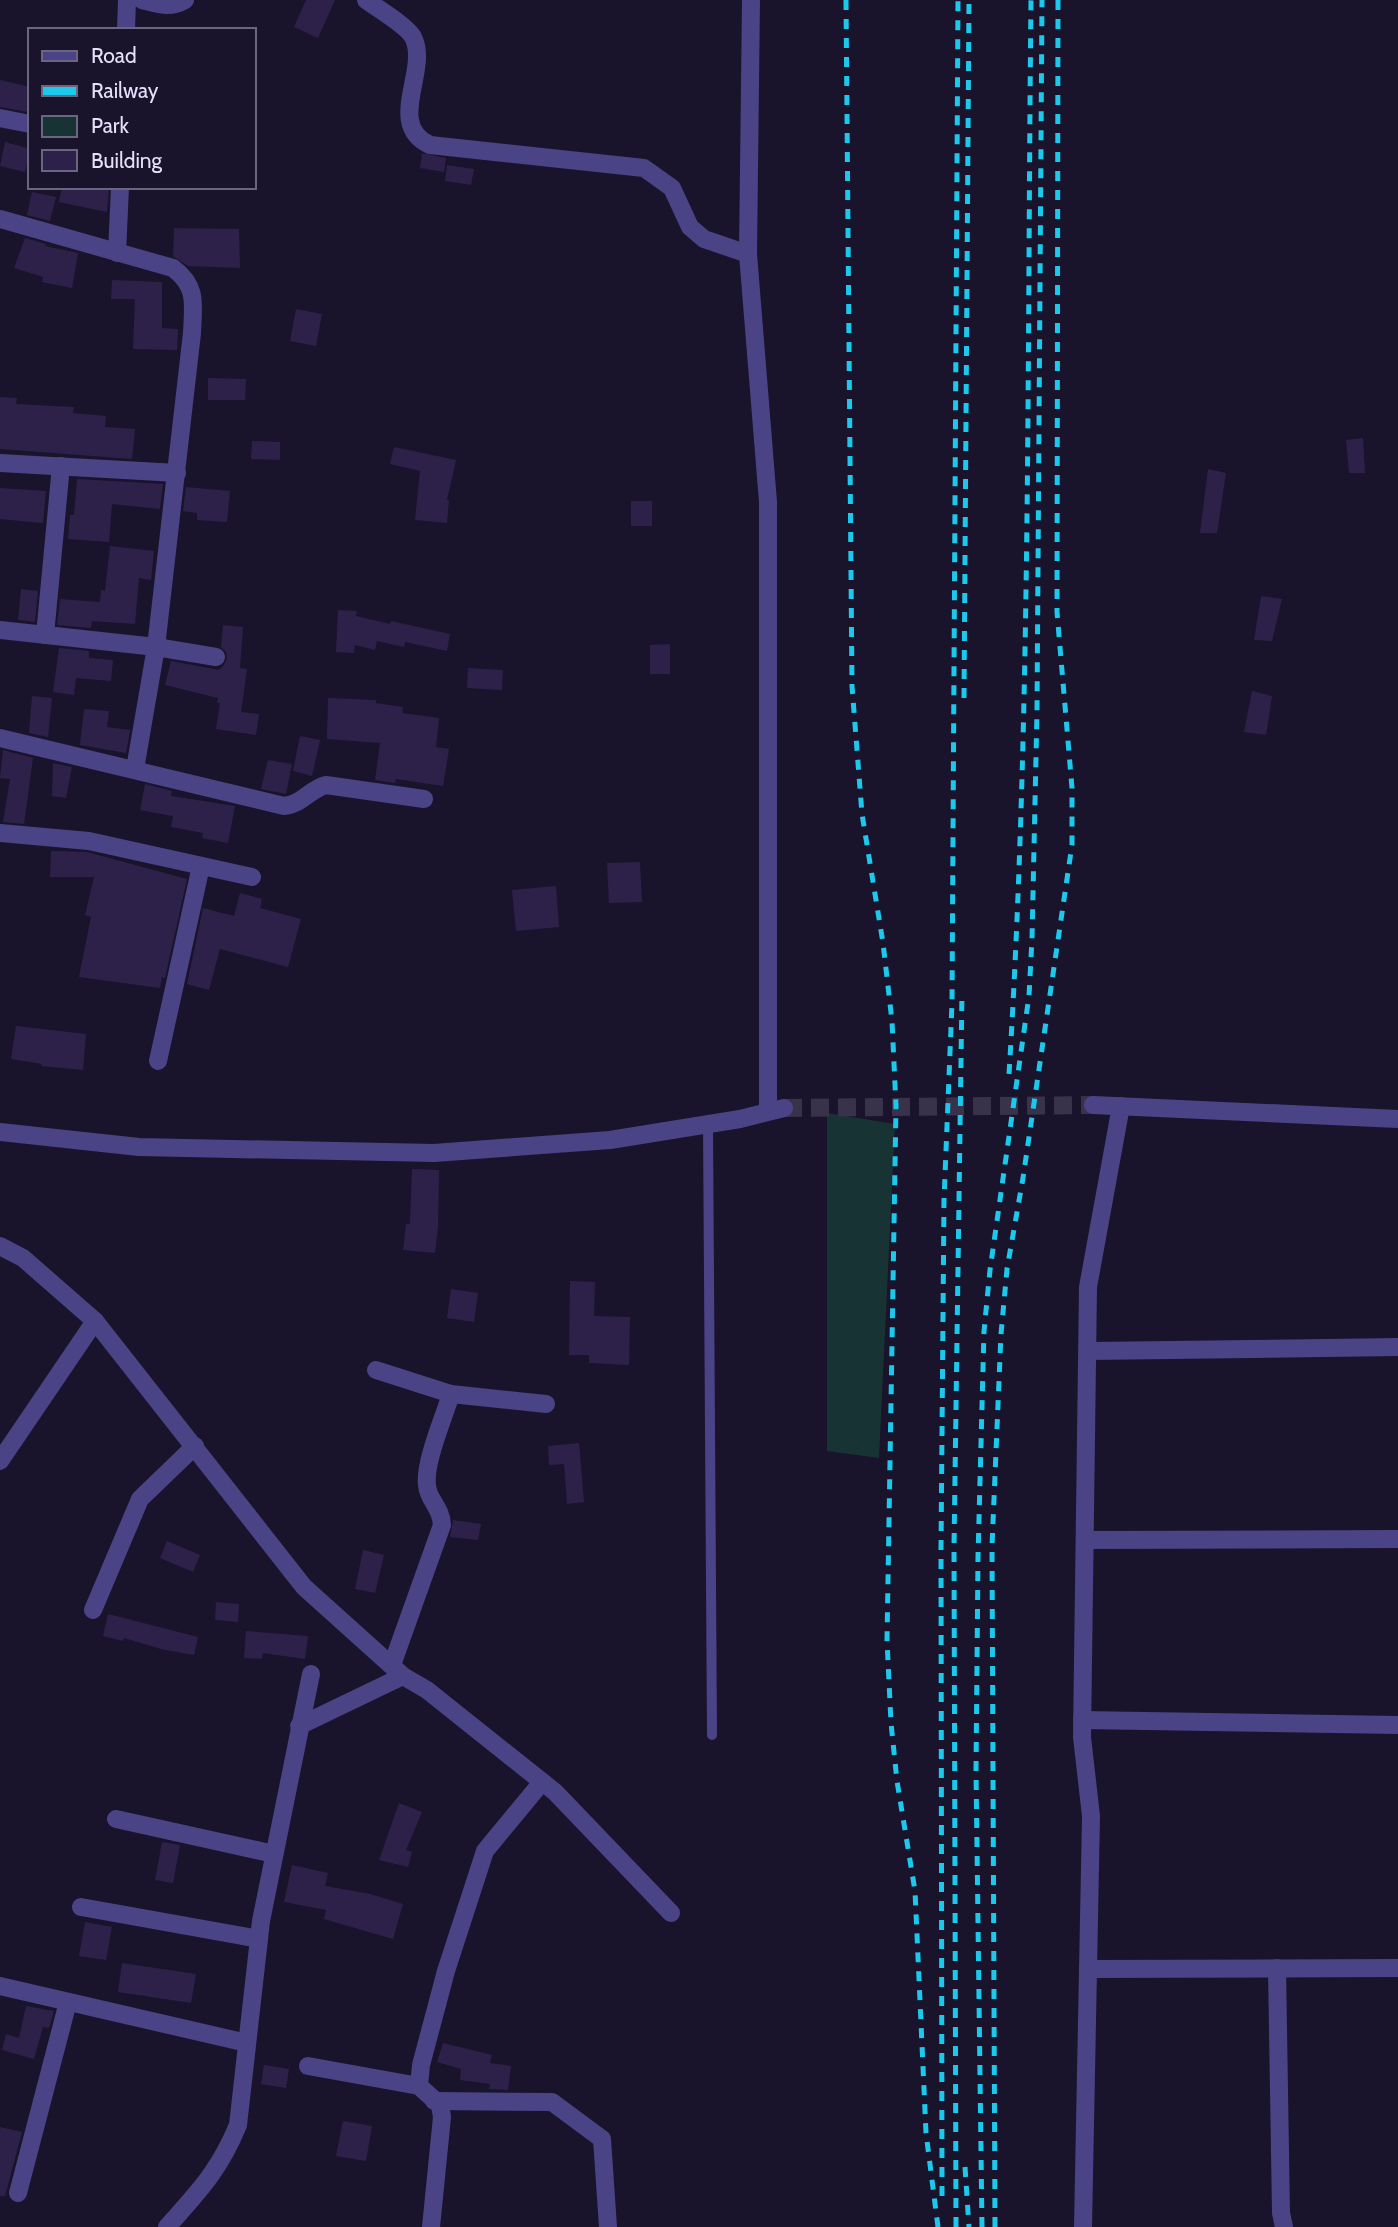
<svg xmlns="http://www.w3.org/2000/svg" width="1398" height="2227" viewBox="0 0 1398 2227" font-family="Cabin,sans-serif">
  <rect width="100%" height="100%" fill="#19142b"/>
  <path fill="#173334" d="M827 1113 895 1124 879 1458 827 1451Z"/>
  <g fill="#2d214a">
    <path d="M306 0H335L318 38 294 27Z"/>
    <path d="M0 80 30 87 28 112 0 107Z"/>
    <path d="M5 142 30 149 25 172 0 166Z"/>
    <path d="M422 153 446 158 444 172 420 168Z"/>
    <path d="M447 165 474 169 471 185 445 181Z"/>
    <path d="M62 187H109L107 212 59 202Z"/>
    <path d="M32 192 56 197 50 221 27 215Z"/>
    <path d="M174 228 239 229 240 268 188 266 173 256Z"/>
    <path d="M25 238 46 244 45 246 78 253 72 288 42 282 43 277 14 268Z"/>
    <path d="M112 280 162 282V328L178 329 177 350 133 349 135 299H111Z"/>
    <path d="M296 309 322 314 316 346 290 341Z"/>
    <path d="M208 378 246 379 245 400H208Z"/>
    <path d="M0 397 17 398 16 404 74 407 73 413 106 416 105 427 135 429 132 459 0 449Z"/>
    <path d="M1363 438 1365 473H1349L1346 440Z"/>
    <path d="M252 441 280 442V460L251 459Z"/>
    <path d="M394 447 456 460 447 500H449L447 523 415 520 420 471 390 464Z"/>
    <path d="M1208 469 1226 473 1217 533H1200Z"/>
    <path d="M77 479 163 484 160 509 112 504 109 542 68 539 70 515H74Z"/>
    <path d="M186 487 230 491 227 522 197 520V513L183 511Z"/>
    <path d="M0 488 46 491 43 523 0 519Z"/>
    <rect x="631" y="501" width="21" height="25"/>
    <path d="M110 546 154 551 151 580 139 578 135 624 92 621 91 628 57 625 60 599 100 602 101 590 105 591Z"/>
    <path d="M21 589 38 591 35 622 18 620Z"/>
    <path d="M1261 596 1282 599 1272 641 1254 640Z"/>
    <path d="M338 610 357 611 356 616 390 624 391 621 450 634 447 651 405 642 404 647 377 641 375 650 355 645 354 653 336 652Z"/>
    <path d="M223 625 243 627 240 668 247 669 241 712 259 714 256 735 216 729 220 703H217L218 698 165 685 171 661 219 670 224 665 227 658 226 652 221 647Z"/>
    <path d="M670 644V674H650V645Z"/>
    <path d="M59 648 89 651V658L113 660 111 681 76 678 74 695 53 692Z"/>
    <path d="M468 668 503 670 502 690 467 688Z"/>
    <path d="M1252 691 1272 696 1266 735 1244 732Z"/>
    <path d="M32 696 52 698 48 737 29 733Z"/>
    <path d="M328 698 376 700V703L403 707 402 713 439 718 436 747 449 749 443 786 396 779 395 783 375 780 380 743 327 739Z"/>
    <path d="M84 709 109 711 107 727 130 730 126 753 80 745Z"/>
    <path d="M300 736 320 740 312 776 293 771Z"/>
    <path d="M3 750 33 758 24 824 3 822 10 779 0 778Z"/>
    <path d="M268 760 292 764 286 794 261 789Z"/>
    <path d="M53 763 72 767 66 798 52 796Z"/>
    <path d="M145 784 172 791 171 796 235 806 228 843 202 838 203 833 171 827 173 816 140 810Z"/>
    <path d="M51 851 87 852 187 879 165 978 162 977 160 988 79 977 91 917 85 915 94 877H50Z"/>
    <path d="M640 862 642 902 609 903 607 863Z"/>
    <path d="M556 886 559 927 516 931 512 890Z"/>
    <path d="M240 893 262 899 260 908 301 919 288 967 220 949 209 990 187 984 203 908 234 916Z"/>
    <path d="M16 1026 86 1034 83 1070 41 1066 42 1064 11 1059Z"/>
    <path d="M412 1169 439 1170 438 1227 435 1253 403 1250 406 1224H410Z"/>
    <path d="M570 1281 595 1282 594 1316 630 1317 629 1365 589 1363V1355H569Z"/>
    <path d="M451 1289 478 1293 474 1322 447 1318Z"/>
    <path d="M579 1443 584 1502 567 1504 564 1464 549 1465 548 1446Z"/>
    <path d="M453 1520 481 1524 478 1540 450 1537Z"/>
    <path d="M167 1541 200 1555 193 1572 160 1558Z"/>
    <path d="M363 1550 384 1555 375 1593 355 1589Z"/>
    <path d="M216 1602 239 1604 238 1622 215 1620Z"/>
    <path d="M108 1614 198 1637 194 1655 161 1649 124 1638 123 1641 103 1636Z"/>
    <path d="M246 1631 308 1636 305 1659 263 1653 262 1659 244 1658Z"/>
    <path d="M399 1803 422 1812 406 1850 412 1852 408 1867 379 1860Z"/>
    <path d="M162 1842 180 1845 173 1883 155 1880Z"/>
    <path d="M292 1865 328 1873 325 1886 370 1894 403 1904 393 1939 324 1919 326 1910 284 1902Z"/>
    <path d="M85 1922 112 1927 106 1960 79 1956Z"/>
    <path d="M122 1963 196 1974 191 2003 118 1992Z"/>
    <path d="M26 2006 54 2011 49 2028 43 2027 34 2059 2 2050 6 2034 19 2038Z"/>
    <path d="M443 2043 492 2055 490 2063 511 2066 508 2090 489 2089 490 2084 460 2080 461 2069 437 2062Z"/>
    <path d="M264 2065 289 2069 286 2088 261 2084Z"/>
    <path d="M343 2121 372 2126 366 2161 336 2156Z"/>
    <path d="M0 2127 22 2132 5 2196H0Z"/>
  </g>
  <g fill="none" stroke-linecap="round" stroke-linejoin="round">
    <path stroke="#38334a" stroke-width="18" stroke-dasharray="18 9" stroke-linecap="butt" d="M784 1108 1093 1105"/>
    <path stroke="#4a4386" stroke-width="10" d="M708 1124 712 1735"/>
    <g stroke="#4a4386" stroke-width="18">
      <path d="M142 0C157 4 170 9 185 0"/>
      <path d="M366 0C378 9 406 25 413 37 430 70 385 124 430 145L644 168 672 188 690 227 704 239 748 254"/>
      <path d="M751 0 748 254 768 502V1111"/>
      <path d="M126 30 127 0"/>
      <path d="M0 118 30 124"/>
      <path d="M0 219 173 268C198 287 193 304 192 333L156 647 135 769"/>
      <path d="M117 253 120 187"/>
      <path d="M0 463 177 473"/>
      <path d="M0 630 156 647 216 657"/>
      <path d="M45 635 61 466"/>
      <path d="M0 738 284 806C301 805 310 789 326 785L424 799"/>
      <path d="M0 833 89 841 252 877"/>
      <path d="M158 1061 201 866"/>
      <path d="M0 1246 23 1258 95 1321 304 1587 403 1676 427 1690 555 1792 671 1913"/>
      <path d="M1088 1351 1398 1347"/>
      <path d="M376 1370 451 1394 546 1404"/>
      <path d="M0 1461 95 1321"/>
      <path d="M1085 1540 1398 1539"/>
      <path d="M93 1610 140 1499 195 1446"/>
      <path d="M392 1665 442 1525C441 1506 428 1501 427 1485 424 1463 444 1417 451 1394"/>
      <path d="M1082 1720 1398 1725"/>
      <path d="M299 1726 403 1676"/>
      <path d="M116 1819 274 1854"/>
      <path d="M81 1907 259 1939"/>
      <path d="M1277 1968 1281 2213 1284 2227"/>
      <path d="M1088 1969 1398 1968"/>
      <path d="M0 1986 247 2043"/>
      <path d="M308 2066 419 2086"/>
      <path d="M434 2101 552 2102 602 2139 608 2227"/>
      <path d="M18 2193 68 2002"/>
      <path d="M167 2227C199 2191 219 2171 238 2125L261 1921 311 1674"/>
      <path d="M431 2227 442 2117 440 2105 419 2086 421 2065 446 1971 485 1851 542 1782"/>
      <path d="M1083 2227 1091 1816 1082 1737 1088 1287 1121 1106"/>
    </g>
    <g stroke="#4a4386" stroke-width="18">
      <path d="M1093 1105 1398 1119"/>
      <path d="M0 1132 139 1147 434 1153 610 1140 740 1119 784 1108"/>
    </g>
    <g stroke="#1cc9ed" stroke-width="5" stroke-dasharray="10 9" stroke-linecap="butt">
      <path d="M846 0 852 686 862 814 883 943 892 1021 896 1106 887 1640 891 1723 897 1781 915 1891 926 2133 938 2227"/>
      <path d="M964 698 969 0"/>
      <path d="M1009 1074C1031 717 1027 358 1031 0"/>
      <path d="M965 2167 969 2227"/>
      <path d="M942 2196 941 1550 944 1200 952 1003 958 0"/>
      <path d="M956 2227 954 1547 962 992"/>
      <path d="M982 2227 976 1771 978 1557 984 1331 990 1270 1029 996 1032 939 1037 711 1042 0"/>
      <path d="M995 2227 992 1546 1001 1334 1007 1269 1023 1178 1072 845V788L1057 612 1058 0"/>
    </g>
  </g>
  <rect x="28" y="28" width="228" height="161" fill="#19142b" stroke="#6b667f" stroke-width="2"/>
  <rect x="42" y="51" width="35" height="10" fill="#4a4386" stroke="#6b667f" stroke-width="2"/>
  <text x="91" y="63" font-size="21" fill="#e5e0fc">Road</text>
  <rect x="42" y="86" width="35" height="10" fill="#1cc9ed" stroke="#6b667f" stroke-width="2"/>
  <text x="91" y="98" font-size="21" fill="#e5e0fc">Railway</text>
  <rect x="42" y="116" width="35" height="21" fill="#173334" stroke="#6b667f" stroke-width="2"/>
  <text x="91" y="133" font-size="21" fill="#e5e0fc">Park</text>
  <rect x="42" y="150" width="35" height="21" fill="#2d214a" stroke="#6b667f" stroke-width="2"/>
  <text x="91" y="168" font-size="21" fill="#e5e0fc">Building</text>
</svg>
